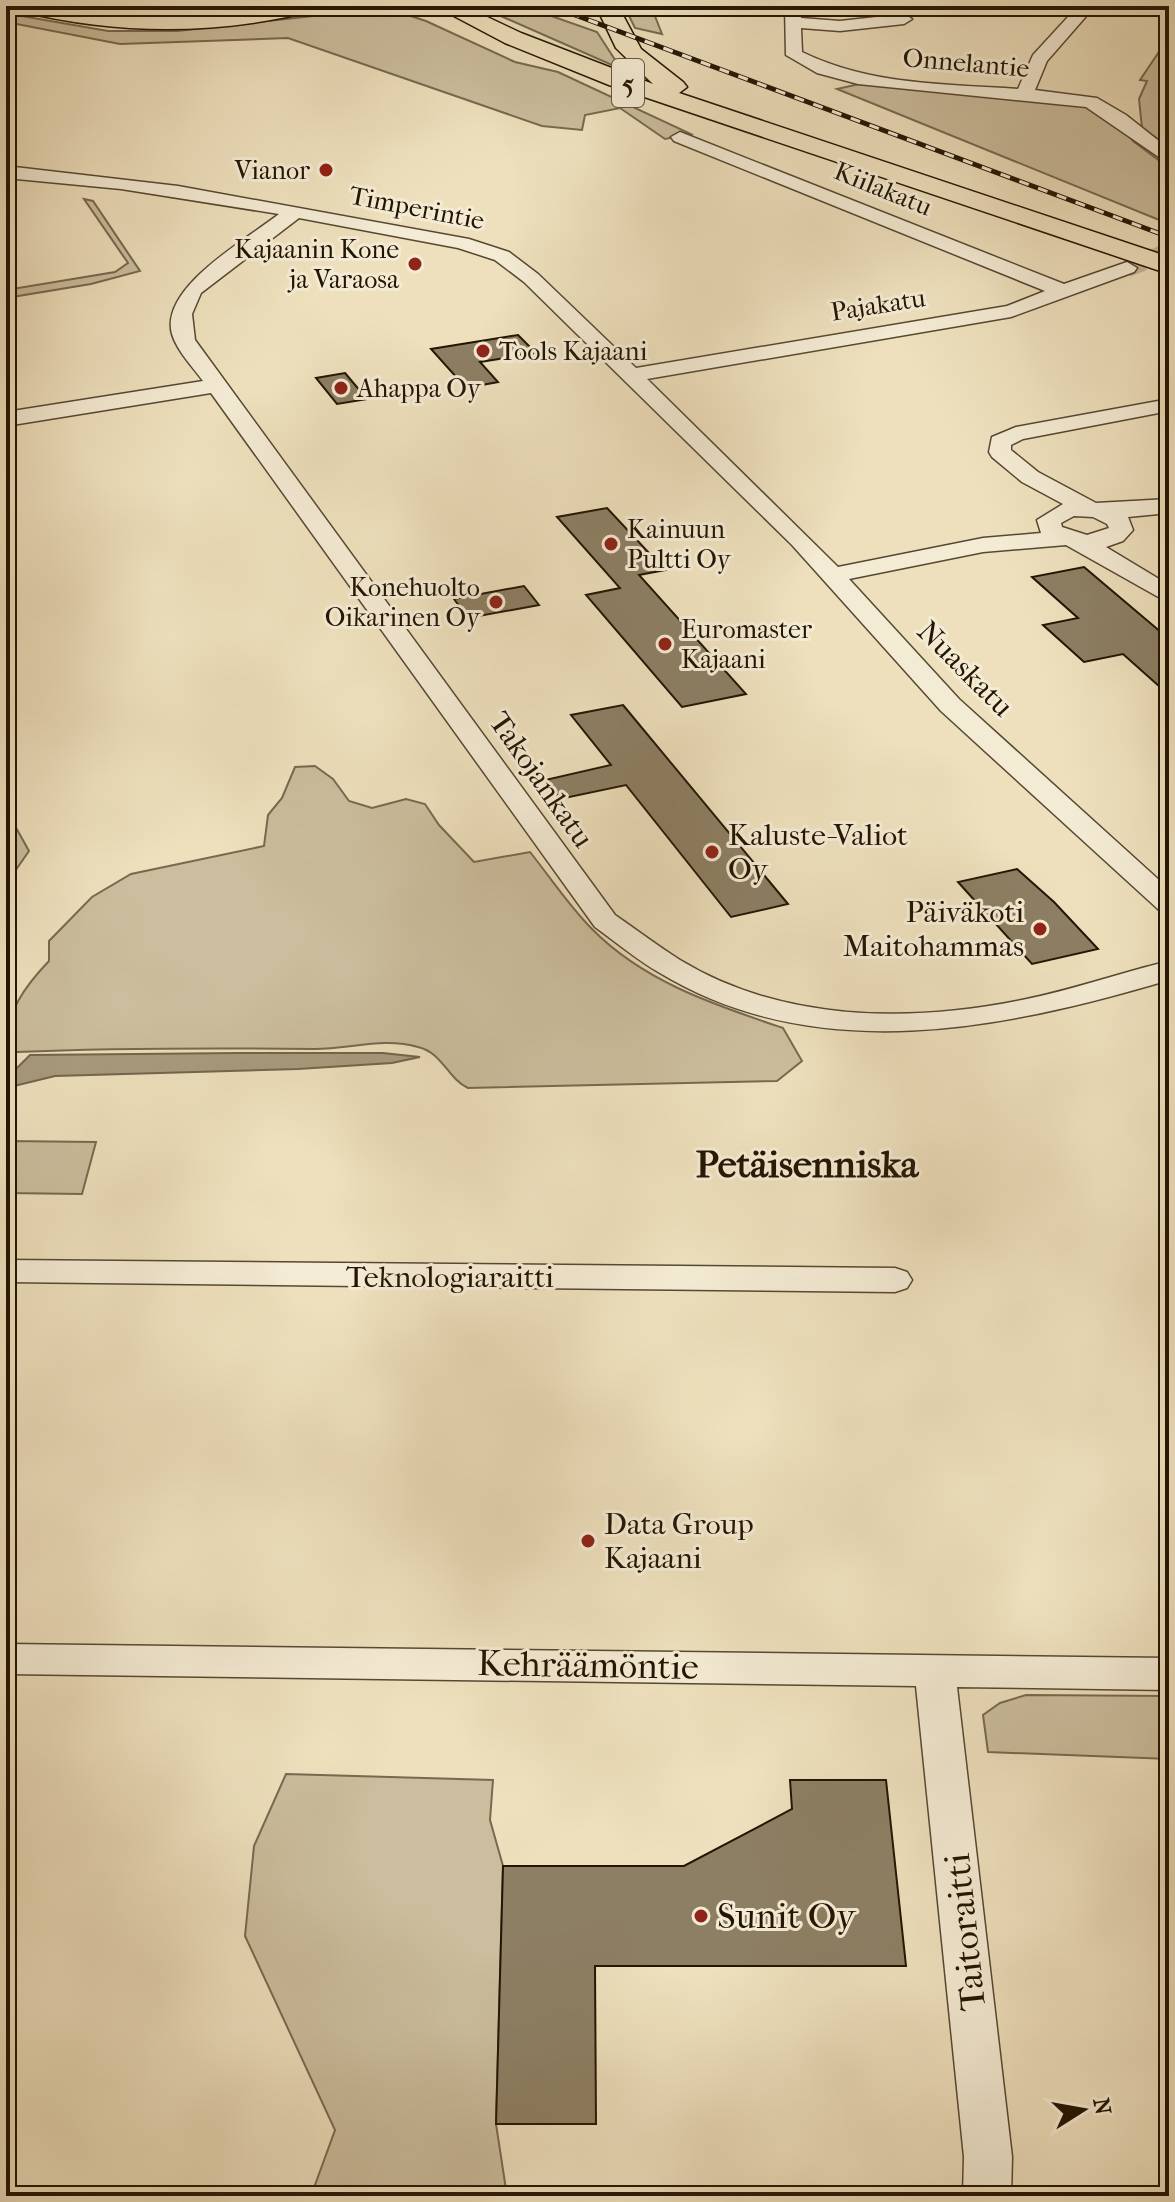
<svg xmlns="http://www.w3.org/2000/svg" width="1175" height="2202" viewBox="0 0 1175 2202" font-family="'IM FELL French Canon',serif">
  <rect width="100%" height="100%" fill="#eee0bd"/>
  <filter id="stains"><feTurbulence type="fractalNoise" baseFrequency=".0025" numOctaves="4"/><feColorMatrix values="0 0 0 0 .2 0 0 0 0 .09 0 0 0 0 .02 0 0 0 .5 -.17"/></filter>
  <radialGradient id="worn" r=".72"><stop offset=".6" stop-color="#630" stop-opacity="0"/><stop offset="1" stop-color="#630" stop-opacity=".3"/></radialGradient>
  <g fill="#cbbd9d" stroke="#776950" stroke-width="2">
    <path d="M63 6H253C190 21 125 23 63 6Z"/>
    <path d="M478 6H523L597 32 621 69Z"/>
    <path d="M624 6H651L662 34 635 28Z"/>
    <path d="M386 8 426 21 515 62 558 72 691 134 665 139 620 108 585 115 582 130 542 126 288 38 120 44 6 22V15L10 14 108 31H177Z"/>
    <path d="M1169 37V147L1142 128 1139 99 1147 81 1140 80Z"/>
    <path d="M859 84 1086 106 1121 126 1133 141 1169 168V224L837 89Z"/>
    <path d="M84 199 93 201 140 271 91 284 6 298V290L115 272 128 263Z"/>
    <path d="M315 766 333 779 349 801 372 808 406 799 425 804 439 825 474 862 530 852C550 877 569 906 592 929 644 982 715 1005 783 1028L802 1061 777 1081 468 1088C447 1078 443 1053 418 1047 384 1037 350 1049 315 1049 216 1048 116 1048 17 1052L6 1048C6 1012 25 986 49 961V941L92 897 131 874 264 846 268 815 282 798 295 767Z"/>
    <path d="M6 824H14L29 851 6 884Z"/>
    <path d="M6 1141 96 1142 82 1194 6 1193Z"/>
    <path d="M1026 1695 1169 1696V1759L988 1752 983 1715 1000 1703Z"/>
    <path d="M286 1774 493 1780 490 1820 503 1866 496 2124 507 2196H311L335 2130 245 1936 254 1846Z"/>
  </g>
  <path fill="#a99b7e" stroke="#73654d" stroke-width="2" d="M239 1053H383L420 1057 392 1063 298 1069 55 1076 6 1088V1073L15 1070 30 1055Z"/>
  <g fill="#8d7f64" stroke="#231503" stroke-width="2">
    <path d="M518 335 536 353 480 362 498 382 466 388 431 349Z"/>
    <path d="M345 373 367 399 337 404 316 378Z"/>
    <path d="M607 508 665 570 639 575 746 694 682 707 586 595 620 588 557 517Z"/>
    <path d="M1084 567 1169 639V695L1123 654 1084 662 1043 625 1078 618 1032 577Z"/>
    <path d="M524 586 539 605 468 618 454 599Z"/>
    <path d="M623 705 788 904 731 917 626 785 560 799 545 780 611 765 571 715Z"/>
    <path d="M1017 869 1054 902 1098 949 1032 964 958 882Z"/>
    <path d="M790 1780H886L906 1966H595L596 2124H496L503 1866H684L792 1809Z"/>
  </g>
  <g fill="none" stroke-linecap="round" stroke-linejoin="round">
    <path stroke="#c5b798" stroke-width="18" stroke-dasharray="18 9" stroke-linecap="butt" d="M1127 268 1169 252"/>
    <defs>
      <g id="minor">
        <path d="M6 6H15L7 11Z"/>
        <path d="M785 6H801V18L840 21 904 14 912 19 904 24 840 31 801 28 802 52C869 85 945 84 1018 89L1033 55 1078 6H1095L1047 61 1035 90 1097 98 1126 115 1169 149V164L1086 107 858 84 817 73 786 55Z"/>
        <path d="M680 132 1064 284 1127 262 1137 268 1134 272 1011 317 647 379 838 567 983 538 1041 533 1037 520 1063 504 1022 482 992 457 989 452 992 437 1016 427 1169 399V411L1023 439 1011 445V450L1038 472 1096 503 1169 499V513L1128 517 1133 530 1123 541 1106 547 1169 585V603L1066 545 983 552 849 579 959 699 1169 889V913L1159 910 941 711 792 545 524 282 495 260 458 248 299 218 201 293 192 314 195 340 615 915C637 930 658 946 680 960 782 1022 909 1023 1022 1000 1072 990 1120 973 1169 961V980C1004 1029 817 1068 660 973 637 960 616 942 595 927L211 393 6 426V412L203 381C193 367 177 351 172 334 159 288 247 239 279 214L121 189 6 178V166L178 186 469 239 509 252 538 274 636 368 1007 306 1045 291 674 141 671 137ZM1074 516 1093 517 1107 524 1109 528 1087 535 1062 527 1061 523Z"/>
        <path d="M6 1260 895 1268 907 1272 912 1280 907 1288 895 1292 6 1282Z"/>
        <path d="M6 1644 1169 1658V1690L957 1687 1012 2157 1011 2196H963L964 2157 916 1686 6 1674Z"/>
      </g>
      <g id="highway">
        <path d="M17 6 167 16 264 6H317L314 11C216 35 117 35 20 11Z"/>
        <path d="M435 6H464L521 33 653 84 616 48 596 6H618L641 49 683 82 687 87 679 93 1169 257V274L609 85 505 43Z"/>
      </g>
    </defs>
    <use href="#minor" stroke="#564832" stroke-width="3"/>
    <use href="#highway" stroke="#231503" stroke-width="3"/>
    <use href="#minor" fill="#f4ebd4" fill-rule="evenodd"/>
    <use href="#highway" fill="#eee0bd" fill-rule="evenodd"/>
    <defs>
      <path id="rail" d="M551 6 1169 237"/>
    </defs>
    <use href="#rail" stroke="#231503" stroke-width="5"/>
    <use href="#rail" stroke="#f4ebd4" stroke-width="3" stroke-dasharray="10" stroke-linecap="butt"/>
  </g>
  <g fill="#8f2418" stroke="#f4ebd4" stroke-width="3">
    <circle cx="326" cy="170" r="8"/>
    <circle cx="415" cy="264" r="8"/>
    <circle cx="483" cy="351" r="8"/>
    <circle cx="341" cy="388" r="8"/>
    <circle cx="611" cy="544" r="8"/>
    <circle cx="496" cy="602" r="8"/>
    <circle cx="665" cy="644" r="8"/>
    <circle cx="712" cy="852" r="8"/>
    <circle cx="1040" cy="929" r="8"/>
    <circle cx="588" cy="1541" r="8"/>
    <circle cx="701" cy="1916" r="8"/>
  </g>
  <g text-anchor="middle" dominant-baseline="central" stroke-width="6" stroke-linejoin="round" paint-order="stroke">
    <g font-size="26" fill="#231503" stroke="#f4ebd4">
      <text transform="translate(966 63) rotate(5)">Onnelantie</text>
      <text transform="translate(883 189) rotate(22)">Kiilakatu</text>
      <text transform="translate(417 208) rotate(11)">Timperintie</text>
      <text transform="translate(878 305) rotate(-9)">Pajakatu</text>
    </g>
    <g font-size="26" fill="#231503" stroke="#f4ebd4" text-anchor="start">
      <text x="310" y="170" text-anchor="end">Vianor</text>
      <text x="399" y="249" text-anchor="end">Kajaanin Kone<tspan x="399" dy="30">ja Varaosa</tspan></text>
      <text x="499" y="351">Tools Kajaani</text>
      <text x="357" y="388">Ahappa Oy</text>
      <text x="627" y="529">Kainuun<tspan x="627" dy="30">Pultti Oy</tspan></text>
      <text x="480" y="587" text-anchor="end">Konehuolto<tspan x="480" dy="30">Oikarinen Oy</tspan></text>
      <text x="681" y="629">Euromaster<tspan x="681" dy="30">Kajaani</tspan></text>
    </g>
    <rect fill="#f4ebd4" stroke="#625542" stroke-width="2" x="612" y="59" width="32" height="48" rx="6"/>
    <g font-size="28" font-weight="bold" fill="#231503">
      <text x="628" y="83">5</text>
    </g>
    <g font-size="30" fill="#231503" stroke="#f4ebd4">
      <text transform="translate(965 669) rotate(45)">Nuaskatu</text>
      <text transform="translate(541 780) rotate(55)">Takojankatu</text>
      <text x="450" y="1277">Teknologiaraitti</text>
    </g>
    <g font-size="30" fill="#231503" stroke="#f4ebd4" text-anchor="start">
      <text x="728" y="835">Kaluste-Valiot<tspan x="728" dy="34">Oy</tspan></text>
      <text x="1024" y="912" text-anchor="end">Päiväkoti<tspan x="1024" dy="34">Maitohammas</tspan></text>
      <text x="604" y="1524">Data Group<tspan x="604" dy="34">Kajaani</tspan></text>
    </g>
    <g font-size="36" fill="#231503" stroke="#f4ebd4">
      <text transform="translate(588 1665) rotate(1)">Kehräämöntie</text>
      <text transform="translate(965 1932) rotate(-96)">Taitoraitti</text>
    </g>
    <g font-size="36" fill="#231503" stroke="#f4ebd4" text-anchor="start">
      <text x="717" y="1916">Sunit Oy</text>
    </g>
    <g font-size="38" font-weight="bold" fill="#231503" stroke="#f4ebd4">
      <text x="807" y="1164">Petäisenniska</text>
    </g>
  </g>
  <rect width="1175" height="2202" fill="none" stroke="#eee0bd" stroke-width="32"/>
  <rect x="8" y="8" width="1159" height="2186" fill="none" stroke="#231503" stroke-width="4"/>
  <rect x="16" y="16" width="1143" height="2170" fill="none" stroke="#231503" stroke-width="2"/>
  <g transform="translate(1083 2110) rotate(79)" stroke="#f4ebd4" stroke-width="6" paint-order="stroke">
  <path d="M0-6L14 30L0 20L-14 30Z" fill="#231503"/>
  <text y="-12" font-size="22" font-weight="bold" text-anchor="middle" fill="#231503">N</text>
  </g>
  <rect width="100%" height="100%" filter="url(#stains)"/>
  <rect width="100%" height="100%" fill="url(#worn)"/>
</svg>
